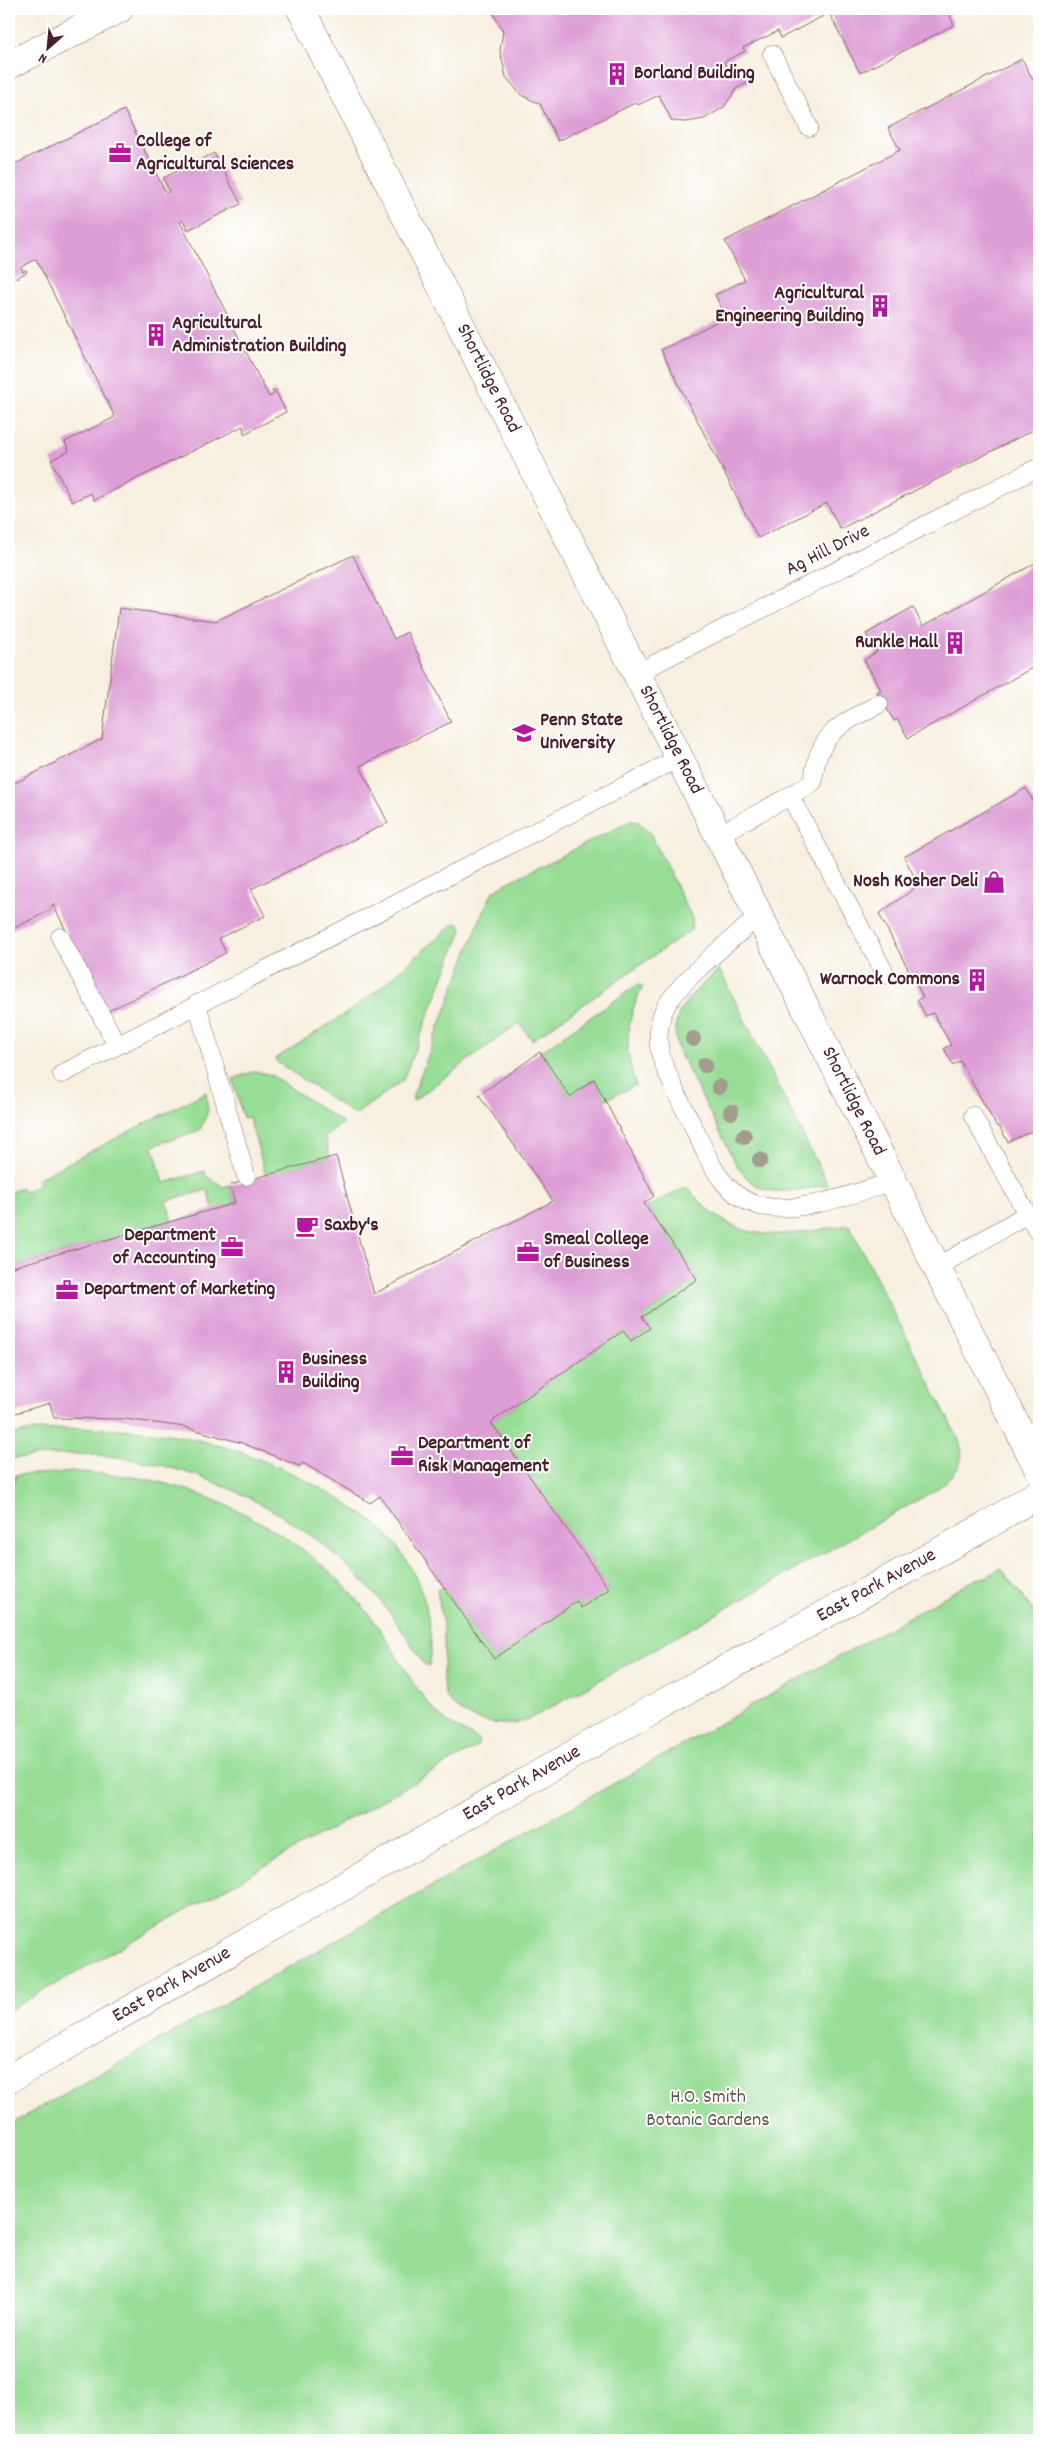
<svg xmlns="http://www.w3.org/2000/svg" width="1048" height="2449" viewBox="0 0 1048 2449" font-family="Dekko,sans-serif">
  <rect width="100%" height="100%" fill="#fff"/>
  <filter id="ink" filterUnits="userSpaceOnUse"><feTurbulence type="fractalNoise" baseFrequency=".02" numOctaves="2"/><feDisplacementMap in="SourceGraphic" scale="10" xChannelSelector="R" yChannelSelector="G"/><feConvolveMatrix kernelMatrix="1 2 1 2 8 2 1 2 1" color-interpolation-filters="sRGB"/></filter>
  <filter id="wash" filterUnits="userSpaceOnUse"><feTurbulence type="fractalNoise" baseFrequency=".0096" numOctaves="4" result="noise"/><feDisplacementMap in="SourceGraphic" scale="20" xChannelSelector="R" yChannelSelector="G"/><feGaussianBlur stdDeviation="1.12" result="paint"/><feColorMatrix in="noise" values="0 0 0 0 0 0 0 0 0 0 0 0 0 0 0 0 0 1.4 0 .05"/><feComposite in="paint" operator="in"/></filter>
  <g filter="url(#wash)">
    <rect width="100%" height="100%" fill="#f7efdf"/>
    <g fill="#97dd96" stroke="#707e60">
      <path d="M631 821 638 822 649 831 693 920 691 930 532 1040 519 1023 413 1101V1095L484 909 493 892 501 886Z"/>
      <path d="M459 923 462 930 403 1080 355 1115 277 1062 275 1059 348 1012 384 985 453 924Z"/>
      <path d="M719 969 828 1185C788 1191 759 1203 735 1162L678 1050C667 1010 693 994 719 969Z"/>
      <path d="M637 985 642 986V989C625 1020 624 1052 636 1085L605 1100 594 1079 570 1097 540 1052Z"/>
      <path d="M255 1071 271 1075 343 1123 325 1137 330 1157 266 1176 249 1117 243 1118 233 1079Z"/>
      <path d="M206 1092 208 1111 200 1130 153 1146 164 1183 205 1171 206 1176 224 1187 230 1185 235 1203 214 1210 207 1190 166 1201 173 1221 9 1268V1193L21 1187 24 1192 39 1184 37 1179Z"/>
      <path d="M687 1187C738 1249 778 1236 849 1225L958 1438C969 1463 953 1477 934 1491L541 1713C530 1718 520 1724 508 1724 487 1725 449 1714 444 1690 441 1676 445 1658 444 1644 444 1626 440 1608 437 1590L443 1587 494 1659 577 1601 609 1589 491 1422 623 1331 632 1341 650 1328 642 1317 697 1279 647 1207Z"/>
      <path d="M81 1428C105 1428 129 1429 153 1432 223 1440 291 1468 350 1506 361 1514 374 1521 384 1531 406 1554 423 1586 428 1617 430 1633 433 1651 429 1666L424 1664C404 1632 383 1600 356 1574 281 1501 182 1457 77 1454 54 1454 31 1458 9 1459V1435L40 1430Z"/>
      <path d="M76 1472C102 1474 129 1475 155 1481 239 1501 324 1551 375 1622 396 1650 417 1697 442 1718 453 1727 466 1733 478 1739L479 1742 477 1747 9 2010V1482L15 1481V1475Z"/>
      <path d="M1001 1568 1039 1619V2440H9V2125L976 1579 986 1577Z"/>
    </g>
    <g id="blocks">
      <g fill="#dd9dd5">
        <path d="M491 9H952L950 16 954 25 860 73 829 13 781 38 778 31 743 48 745 51 724 62 731 77 744 71 749 82 737 88 724 107 704 119 686 122 672 121 659 95 638 105 637 102 558 141 540 104 521 95 506 77 500 51 503 31Z"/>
        <path d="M1022 59 1039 91V427L840 529 827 503 758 538 661 350 726 317 715 295 745 280 725 241 900 150 888 128Z"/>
        <path d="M124 110 166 193 169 191 163 178 214 153 241 204 188 230 183 220 180 222 269 397 274 394 272 390H275L286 412 244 434 243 426 94 500 91 493 72 502 51 460 69 451 65 442 115 417 36 259 21 267 23 272 26 270 27 272 9 282V167Z"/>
        <path d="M353 555 394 639 407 632 451 722 360 766 388 823 251 889 265 916 219 938 226 953 106 1012 53 904 50 910 9 931V786L102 739 119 608 216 621Z"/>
        <path d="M1039 561V664L908 738 897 719 894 721 877 692 881 690 864 660 877 652 866 634 913 607 923 626Z"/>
        <path d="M1026 788 1039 812V1128L1008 1142 999 1126 997 1127 960 1061 953 1065 948 1056 944 1048 951 1045 933 1013 926 1016 917 1000 923 997 879 914 919 885 904 857Z"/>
        <path d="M540 1052 570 1097 594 1079 654 1196 644 1203 697 1279 642 1317 650 1328 631 1341 623 1331 491 1422 609 1589 581 1608 577 1601 494 1659 380 1496 370 1503 303 1463 299 1466 242 1443 185 1427 125 1419 54 1418 50 1403 9 1415V1268L235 1203 230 1185 336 1156 374 1294 553 1201 479 1095Z"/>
      </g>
    </g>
  </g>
  <g filter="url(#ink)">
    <use href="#blocks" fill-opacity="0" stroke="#87686a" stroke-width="1"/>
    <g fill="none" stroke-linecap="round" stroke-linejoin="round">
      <defs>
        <g id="lane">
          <path d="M772 54 809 127"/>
          <path d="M637 673 1039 467"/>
          <path d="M790 796 813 782C817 734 840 724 879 704"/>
          <path d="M718 835 790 796 886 975"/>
          <path d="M759 916C735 937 675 984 663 1012 658 1025 657 1042 661 1056 668 1079 680 1101 691 1122 702 1144 711 1170 728 1187 736 1195 747 1202 757 1205 797 1216 855 1193 894 1181"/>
          <path d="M60 937 117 1045"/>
          <path d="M197 1004 246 1176"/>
          <path d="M62 1074 679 758"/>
          <path d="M1027 1214 1039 1234"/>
          <path d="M938 1267 1027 1214 973 1116"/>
        </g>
        <g id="street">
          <path id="s1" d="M301 9 1039 1470"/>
          <path d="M9 65 119 9"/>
        </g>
        <g id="secondary">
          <path id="s2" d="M9 2079 640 1716 986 1526 1039 1493"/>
        </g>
      </defs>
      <use href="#lane" stroke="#87686a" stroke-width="19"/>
      <use href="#street" stroke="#87686a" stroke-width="29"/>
      <use href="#secondary" stroke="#87686a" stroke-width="29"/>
      <use href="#lane" stroke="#fff" stroke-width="18"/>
      <use href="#street" stroke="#fff" stroke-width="28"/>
      <use href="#secondary" stroke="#fff" stroke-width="28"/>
    </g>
    <g fill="#a49c8e">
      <circle cx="693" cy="1039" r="8"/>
      <circle cx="705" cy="1065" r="8"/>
      <circle cx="719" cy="1087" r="8"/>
      <circle cx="731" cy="1112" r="8"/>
      <circle cx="744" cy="1136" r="8"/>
      <circle cx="760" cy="1160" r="8"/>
    </g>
  </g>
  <defs>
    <symbol id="building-bare" viewBox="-9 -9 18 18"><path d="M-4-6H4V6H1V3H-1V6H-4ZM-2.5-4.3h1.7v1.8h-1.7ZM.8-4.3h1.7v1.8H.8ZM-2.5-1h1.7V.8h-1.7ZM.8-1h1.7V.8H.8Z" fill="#b5179e" stroke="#fff" stroke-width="2.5" paint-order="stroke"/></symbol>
    <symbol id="office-bare" viewBox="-9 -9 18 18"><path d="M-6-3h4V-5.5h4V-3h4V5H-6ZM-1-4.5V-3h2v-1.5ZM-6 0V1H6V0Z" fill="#b5179e" stroke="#fff" stroke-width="2.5" paint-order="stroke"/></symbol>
    <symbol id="university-bare" viewBox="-9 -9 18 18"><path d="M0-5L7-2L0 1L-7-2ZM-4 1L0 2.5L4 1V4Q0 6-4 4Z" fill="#b5179e" stroke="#fff" stroke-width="2.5" paint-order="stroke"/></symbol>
    <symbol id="shop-bare" viewBox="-9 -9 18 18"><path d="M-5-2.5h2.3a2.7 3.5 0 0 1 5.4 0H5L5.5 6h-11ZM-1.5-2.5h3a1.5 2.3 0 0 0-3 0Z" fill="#b5179e" stroke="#fff" stroke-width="2.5" paint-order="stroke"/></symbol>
    <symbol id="cafe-bare" viewBox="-9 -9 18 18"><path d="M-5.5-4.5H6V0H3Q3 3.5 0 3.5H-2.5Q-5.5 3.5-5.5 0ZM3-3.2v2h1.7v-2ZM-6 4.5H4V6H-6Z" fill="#b5179e" stroke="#fff" stroke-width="2.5" paint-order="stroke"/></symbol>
  </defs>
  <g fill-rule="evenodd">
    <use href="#building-bare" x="601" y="58" width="32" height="32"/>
    <use href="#office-bare" x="104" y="137" width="32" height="32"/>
    <use href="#building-bare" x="864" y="290" width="32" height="32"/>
    <use href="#building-bare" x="140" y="319" width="32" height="32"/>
    <use href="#building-bare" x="939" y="627" width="32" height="32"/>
    <use href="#university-bare" x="508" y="717" width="32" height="32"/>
    <use href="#shop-bare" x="978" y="866" width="32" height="32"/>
    <use href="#building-bare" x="961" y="964" width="32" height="32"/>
    <use href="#cafe-bare" x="291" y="1210" width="32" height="32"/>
    <use href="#office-bare" x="216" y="1231" width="32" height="32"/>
    <use href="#office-bare" x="512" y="1236" width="32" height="32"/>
    <use href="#office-bare" x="51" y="1274" width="32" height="32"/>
    <use href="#building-bare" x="270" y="1356" width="32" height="32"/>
    <use href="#office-bare" x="386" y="1440" width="32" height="32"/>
  </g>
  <g text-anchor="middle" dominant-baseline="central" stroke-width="4" stroke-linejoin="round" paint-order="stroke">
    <g font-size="20" font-weight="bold" fill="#4a1f2b" stroke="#fff" text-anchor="start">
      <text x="634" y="74">Borland Building</text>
      <text x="136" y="142">College of<tspan x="136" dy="23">Agricultural Sciences</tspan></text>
      <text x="864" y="294" text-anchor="end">Agricultural<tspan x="864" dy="23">Engineering Building</tspan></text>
      <text x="172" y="324">Agricultural<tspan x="172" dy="23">Administration Building</tspan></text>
      <text x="938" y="643" text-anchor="end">Runkle Hall</text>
      <text x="540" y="721">Penn State<tspan x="540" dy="23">University</tspan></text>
      <text x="978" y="882" text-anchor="end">Nosh Kosher Deli</text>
      <text x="960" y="980" text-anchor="end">Warnock Commons</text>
      <text x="324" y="1226">Saxby's</text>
      <text x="216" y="1236" text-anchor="end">Department<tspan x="216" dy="23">of Accounting</tspan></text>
      <text x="544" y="1240">Smeal College<tspan x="544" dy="23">of Business</tspan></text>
      <text x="84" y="1290">Department of Marketing</text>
      <text x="302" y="1360">Business<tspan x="302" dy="23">Building</tspan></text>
      <text x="418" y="1444">Department of<tspan x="418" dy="23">Risk Management</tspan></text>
    </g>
    <g font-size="20" fill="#4a1f2b" stroke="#fff">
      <text stroke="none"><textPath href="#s1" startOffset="414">Shortlidge Road</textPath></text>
      <text transform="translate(828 551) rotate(-27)">Ag Hill Drive</text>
      <text stroke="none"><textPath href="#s1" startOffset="819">Shortlidge Road</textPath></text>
      <text stroke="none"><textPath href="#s1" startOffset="1224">Shortlidge Road</textPath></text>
      <text stroke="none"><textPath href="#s2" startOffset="998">East Park Avenue</textPath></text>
      <text stroke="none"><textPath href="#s2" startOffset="592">East Park Avenue</textPath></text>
      <text stroke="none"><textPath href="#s2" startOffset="188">East Park Avenue</textPath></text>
    </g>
    <g font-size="20" fill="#61584b" stroke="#fff">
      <text x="708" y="2098">H.O. Smith<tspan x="708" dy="23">Botanic Gardens</tspan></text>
    </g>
  </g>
  <rect width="1048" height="2449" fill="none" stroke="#fff" stroke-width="30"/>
  <g transform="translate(48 48) rotate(207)" stroke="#ffffff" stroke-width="4" paint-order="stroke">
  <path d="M0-4L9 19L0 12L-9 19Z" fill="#4a1f2b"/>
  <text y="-8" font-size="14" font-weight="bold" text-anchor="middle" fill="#4a1f2b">N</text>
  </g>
</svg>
